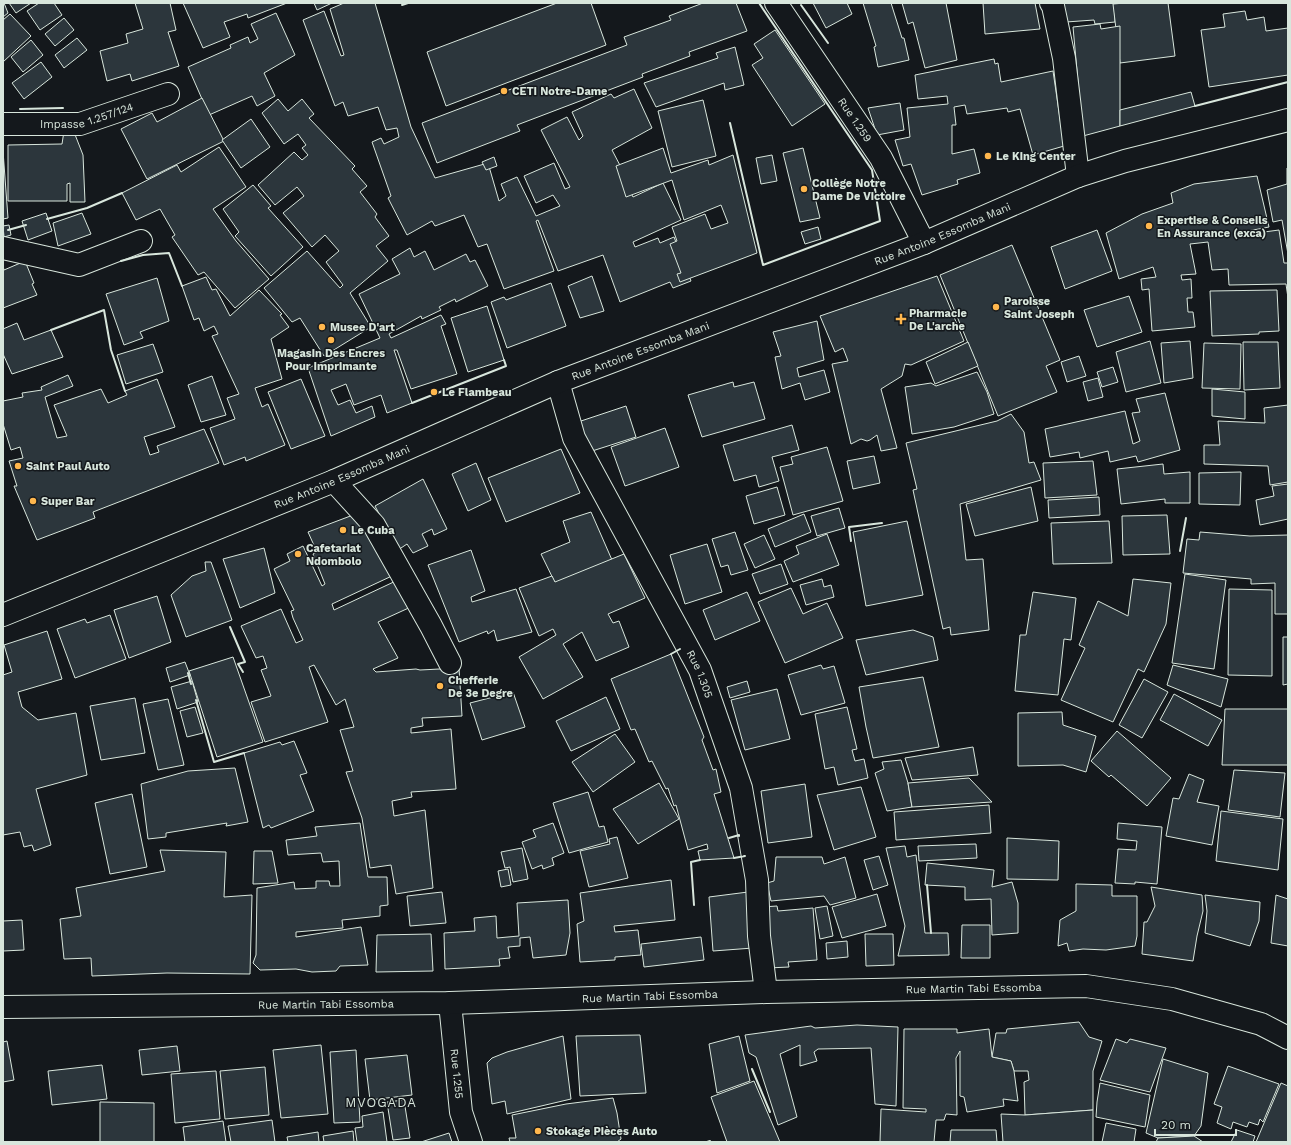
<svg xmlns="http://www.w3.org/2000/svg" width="1291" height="1145" viewBox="0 0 1291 1145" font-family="'Work Sans',sans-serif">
  <rect width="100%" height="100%" fill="#14181c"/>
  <g fill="#2c363c" stroke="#d8e6dc">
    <path d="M3 3H4L8 13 3 17Z"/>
    <path d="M9 3H31L16 13Z"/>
    <path d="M39 3H54L62 15 40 30 27 11Z"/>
    <path d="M135 3H170L176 30 168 32 179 66 132 81 130 74 107 81 100 51 128 43 126 34 143 29Z"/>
    <path d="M183 3H287L248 18 247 14 224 22 230 37 203 48Z"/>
    <path d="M314 3H332L317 10Z"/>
    <path d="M344 3H375L411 127 435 178 488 163 499 201 506 196 501 184 517 177 536 216 560 206 553 195 536 203 524 176 554 163 565 189 570 187 541 130 567 117 579 140 583 136 572 112 611 94 614 98 634 89 652 128 612 150 624 173 626 171 631 182 627 185 633 197 663 183 681 220 633 242 635 247 658 238 660 243 674 237 691 281 673 288 670 282 620 302 603 255 558 271 538 220 536 221 554 271 504 289 487 244 478 247 464 215 435 226 432 221 407 235 388 198 391 196 372 142 381 138 384 144 399 137 397 128 386 130 378 107 348 116 343 102 335 106 303 20 324 11 341 56 344 55 330 9Z"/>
    <path d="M557 3H591L606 45 446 106 427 52Z"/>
    <path d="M703 3H736L747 31 689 52 690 56 642 74 643 77 517 125 520 131 437 163 422 123 627 45 624 37 671 20 669 16Z"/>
    <path d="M813 3H847L852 14 826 28Z"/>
    <path d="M863 3H891L902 38H904L909 60 878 67 874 47 876 46Z"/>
    <path d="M902 3H946L957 60 925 68 913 22 908 24Z"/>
    <path d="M983 3H1035L1040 29 985 34Z"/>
    <path d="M1058 3H1114L1115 22 1095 24 1094 20 1066 22Z"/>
    <path d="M1125 3H1168L1175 56 1120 63 1113 4Z"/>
    <path d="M1245 11 1247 20 1264 17 1266 31 1288 28V75L1209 87 1201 30 1225 27 1223 14Z"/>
    <path d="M276 13 295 55 264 73 275 96 257 106 252 96 209 115 188 67 231 48 230 45 248 37 250 43 258 39 251 24Z"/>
    <path d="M10 14 31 36 3 62V20Z"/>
    <path d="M64 18 74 30 55 46 45 34Z"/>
    <path d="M1100 24 1101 29 1120 26V126L1083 136 1073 27Z"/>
    <path d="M775 30 825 104 792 126 752 65 763 58 754 44Z"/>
    <path d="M77 38 87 50 64 68 55 55Z"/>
    <path d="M31 40 43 55 23 72 11 57Z"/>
    <path d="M735 47 744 85 725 90 724 83 656 107 644 83 718 58 716 53Z"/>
    <path d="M994 59 995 64 998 63 1001 82 1053 71 1064 146 1033 155 1020 109 1008 112 1007 108 967 114 965 105 954 107 956 125H952V154L974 149 980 173 957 180 958 184 922 195 911 164 903 166 895 140 910 137 907 108 948 104 947 96 918 99 915 75Z"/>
    <path d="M41 62 52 77 24 99 12 83Z"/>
    <path d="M1191 92 1195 106 1120 126V110Z"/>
    <path d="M202 98 224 141 147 179 121 129 152 113 157 122Z"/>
    <path d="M278 99 288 111 302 99 314 114 309 118 355 166 352 169 367 186 360 192 377 214 375 217 389 236 376 246 388 261 350 293 371 327 324 356 300 318 292 322 264 288 307 251 340 288 343 285 326 262 339 251 325 235 312 247 283 213 304 196 297 187 275 205 258 185 294 152 302 160 308 155 302 148 306 145 298 134 284 144 262 113Z"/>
    <path d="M703 100 716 156 672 167 658 111Z"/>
    <path d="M900 103 904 130 877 135 868 108Z"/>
    <path d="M251 119 270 147 241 168 222 140Z"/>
    <path d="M64 131 74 132 83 155 85 202H70V183L67 184V201H8V145L62 144Z"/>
    <path d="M219 147 246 187 213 209 236 241 269 279 235 308 204 272 198 275 172 237 175 235 160 209 136 220 122 193 177 165 181 172Z"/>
    <path d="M663 148 671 173 708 160 709 165 733 155 757 253 680 282 677 274 681 273 670 244 677 241 672 227 705 214 711 229 728 223 721 205 684 220 672 180 626 197 616 166Z"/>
    <path d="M803 148 820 218 800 222 783 153Z"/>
    <path d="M3 151 8 218 3 219Z"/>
    <path d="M772 155 777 181 761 184 756 158Z"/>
    <path d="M494 157 497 166 486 170 482 162Z"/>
    <path d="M1287 168H1288V254L1282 220 1273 222 1267 190 1287 184Z"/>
    <path d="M1257 176 1269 227 1248 231 1249 234 1279 230 1284 263H1288V298L1286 284 1229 285 1228 269 1212 270 1208 242 1190 244 1196 274 1181 275 1182 280 1191 279 1192 298H1187L1188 312H1193L1195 327 1152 331 1149 289 1142 290 1141 279 1156 277 1153 267 1119 279 1106 233 1142 214 1173 203 1171 193 1194 184Z"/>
    <path d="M253 185 271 206 268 208 303 247 271 276 235 236 239 232 223 209Z"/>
    <path d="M46 213 52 231 28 240 22 221Z"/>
    <path d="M82 213 91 234 58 246 53 223Z"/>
    <path d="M9 225 11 235 4 237 3 226Z"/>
    <path d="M818 227 821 239 805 244 801 232Z"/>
    <path d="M1097 230 1112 271 1065 289 1051 247Z"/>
    <path d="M1012 245 1060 360 1046 366 1057 392 998 416 940 275Z"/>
    <path d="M410 248 414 257 425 251 434 270 466 254 470 262 475 260 488 286 456 302 455 299 439 307 441 310 422 319 421 316 389 334 391 338 441 315 446 324 441 326 457 374 411 389 397 350H394L412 403 387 413 381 395 354 405 346 384 331 390 338 405 350 400 356 413 372 406 375 417 331 436 308 368 380 338 359 294 400 274 392 259Z"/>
    <path d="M25 261 34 283 32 284 37 295 3 308V266L4 270Z"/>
    <path d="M592 276 604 311 580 318 568 286Z"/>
    <path d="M937 276 964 341 911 365 905 364 902 376 881 389 897 448 881 451 877 435 870 440 867 441 861 439 851 444 832 364 848 361 843 348 835 352 820 316Z"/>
    <path d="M206 277 212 290 216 289 230 316 259 290 282 314 280 315 289 327 271 339 282 379 255 388 262 407 268 404 285 445 246 461 245 457 224 465 210 428 235 419 227 398 239 394 212 336 218 334 214 326 204 331 199 318 194 320 182 286Z"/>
    <path d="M157 278 169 321 140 332 143 338 124 345 106 294Z"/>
    <path d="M551 283 566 326 507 348 491 302 504 297 506 300Z"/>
    <path d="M1277 290 1279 331 1259 332V334L1212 336 1210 291Z"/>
    <path d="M1129 296 1142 332 1097 347 1084 310Z"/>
    <path d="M487 306 504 360 468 372 451 318Z"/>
    <path d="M817 321 824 360 797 368 799 377 824 370 830 392 805 400 800 383 782 389 775 357 781 356 773 332Z"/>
    <path d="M17 323 24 340 51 330 63 357 12 374 3 354V329Z"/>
    <path d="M1150 341 1161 383 1126 392 1116 352Z"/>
    <path d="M1190 341 1193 378 1164 383 1161 343Z"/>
    <path d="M968 342 978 366 935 384 926 362Z"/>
    <path d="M1243 342H1278L1280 388 1244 390Z"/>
    <path d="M1204 343 1241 344 1240 389 1202 388Z"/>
    <path d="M153 344 163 372 126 384 117 355Z"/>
    <path d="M1079 356 1086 376 1067 382 1061 362Z"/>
    <path d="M1113 367 1118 382 1102 387 1097 372Z"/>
    <path d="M977 372 987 392 994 414 954 427 912 434 905 387 931 383 936 386Z"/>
    <path d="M68 375 73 386 45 397 57 438 67 436 54 405 101 389 108 403 127 395 125 391 157 379 175 427 144 437 150 455 159 452 157 446 204 429 219 463 93 512 95 518 37 540 14 486H17L9 461 23 458 20 447 11 450 3 424V401L23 397 22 393 42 390 41 387Z"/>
    <path d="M212 376 226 415 201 422 188 385Z"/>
    <path d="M1098 378 1103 397 1088 401 1083 382Z"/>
    <path d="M301 379 325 436 291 449 268 392Z"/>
    <path d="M733 382 734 387 754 382 765 419 702 437 688 395Z"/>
    <path d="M1212 389 1245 392V419L1212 416Z"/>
    <path d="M1165 393 1180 450 1138 462 1136 456 1110 462 1108 451 1080 458 1079 452 1050 457 1045 429 1125 411 1133 444 1140 441 1132 413 1140 412 1136 399Z"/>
    <path d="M1288 405V482L1270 485 1268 466 1204 464V445H1220L1218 421 1265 423 1264 408Z"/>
    <path d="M626 406 636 437 589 452 578 422Z"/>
    <path d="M1011 414 1024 432 1029 463 1034 462 1041 480 960 504 966 560 983 559 989 630 951 635 950 627 943 629 913 490 917 489 906 443 997 421Z"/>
    <path d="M792 425 799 450 772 457 779 481 759 487 756 475 734 481 723 445Z"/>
    <path d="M665 428 679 467 625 486 611 447Z"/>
    <path d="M827 447 843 501 793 515 780 467 793 464 791 457Z"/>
    <path d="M561 449 580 493 506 522 488 478Z"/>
    <path d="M874 456 880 483 853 489 847 461Z"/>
    <path d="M1093 461 1097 495 1045 498 1043 463Z"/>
    <path d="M476 463 491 500 468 511 452 474Z"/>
    <path d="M1163 464 1164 474 1190 472V503H1165V499L1121 504 1117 469Z"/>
    <path d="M1241 472 1240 505 1199 504V473Z"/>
    <path d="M423 479 447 529 434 535 432 529 422 534 428 546 413 553 407 544 398 550 375 506Z"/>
    <path d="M1288 484V519L1260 525 1256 500 1274 496 1272 486Z"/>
    <path d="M777 487 785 515 754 524 746 496Z"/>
    <path d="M1031 487 1038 521 975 536 966 504Z"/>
    <path d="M1099 497 1100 515 1049 518 1048 500Z"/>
    <path d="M839 508 845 528 817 536 811 516Z"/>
    <path d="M361 512 394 575 332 604 334 610 400 579 413 606 378 622 398 658 373 669 376 672 416 669 420 670 459 668 462 716 422 718 423 726 411 728V733L451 729 456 789 411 792 412 797 392 801 394 816 425 810 433 888 396 894 391 865 370 868 362 818 346 772 353 771 340 730 354 727 345 699 336 705 314 665 309 667 328 722 265 742 251 702 271 696 261 670 267 668 263 656 256 658 241 626 281 609 296 643 303 640 293 618 291 611 294 610 274 569 290 561 287 554 303 546 322 586 325 584 313 554 317 552 308 532Z"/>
    <path d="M591 512 619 576 563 599 541 554 570 542 563 521Z"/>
    <path d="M804 514 811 532 775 547 768 529Z"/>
    <path d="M1167 515 1170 554 1123 555 1122 516Z"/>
    <path d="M907 521 923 595 866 606 853 532Z"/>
    <path d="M1109 521 1112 563 1053 564 1051 523Z"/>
    <path d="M735 532 748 570 731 575 728 565 721 567 712 539Z"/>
    <path d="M1200 532 1250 536 1288 535V614H1275V583L1251 584V579L1183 573 1187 539 1199 540Z"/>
    <path d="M827 534 839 565 793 582 784 561 799 554 796 546Z"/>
    <path d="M764 535 775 559 755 568 744 544Z"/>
    <path d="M707 544 722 592 685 604 670 555Z"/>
    <path d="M264 548 275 593 240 608 223 559Z"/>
    <path d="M471 550 485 591 471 597 472 602 516 589 532 632 497 641 494 630 488 634 487 631 459 642 428 565Z"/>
    <path d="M624 554 645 598 608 614 613 623 619 621 629 647 596 661 582 632 563 644 583 677 543 699 519 657 556 635 553 629 539 636 519 588 552 576 555 582Z"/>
    <path d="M205 562H211L232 620 186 637 171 595 192 576 206 571Z"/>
    <path d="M781 564 788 584 760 594 752 574Z"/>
    <path d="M1185 574 1226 580 1214 669 1172 663Z"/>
    <path d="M822 579 824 587 831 585 834 597 806 605 800 585Z"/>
    <path d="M1133 579 1171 583 1166 624 1144 672 1138 669 1113 722 1061 700 1085 648 1079 645 1098 601 1128 616Z"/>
    <path d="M791 588 803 614 827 603 843 638 785 663 758 602Z"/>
    <path d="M1229 589 1272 590V676L1228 675Z"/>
    <path d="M747 592 760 621 715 640 703 610Z"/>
    <path d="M1033 592 1076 598 1071 640 1064 639 1058 695 1015 691 1020 635H1026Z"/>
    <path d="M157 596 171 642 129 658 114 610Z"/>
    <path d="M110 615 126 659 75 678 57 629 85 619 87 623Z"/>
    <path d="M913 630 933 637 938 660 866 675 856 640Z"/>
    <path d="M47 631 62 679 18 692 22 707 38 720 76 713 87 775 36 789 51 845 34 851 32 845 24 847 20 832 3 835V675L12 672 4 645Z"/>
    <path d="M1283 637H1288V684L1283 685Z"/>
    <path d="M671 654 704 737 702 740 713 770 716 769 721 792 714 794 734 858 700 860 698 851 708 849 707 844 688 850 676 805 674 806 668 788 666 789 652 761 649 762 635 729 631 730 611 679Z"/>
    <path d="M233 657 263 742 217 757 189 671Z"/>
    <path d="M185 662 190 675 170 682 166 668Z"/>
    <path d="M821 665 823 669 834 666 845 703 801 715 788 675Z"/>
    <path d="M1173 665 1228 679 1221 707 1167 685Z"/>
    <path d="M923 677 939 747 873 758 866 727 859 687Z"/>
    <path d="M1144 679 1168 692 1142 738 1119 725Z"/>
    <path d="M192 681 198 702 177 709 171 687Z"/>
    <path d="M747 681 750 692 730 698 727 687Z"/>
    <path d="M777 689 790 739 745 750 731 700Z"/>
    <path d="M513 692 525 727 482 740 470 703Z"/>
    <path d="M1174 694 1222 720 1208 746 1160 720Z"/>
    <path d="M606 697 620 729 571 751 556 721Z"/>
    <path d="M135 698 145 753 101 760 90 706Z"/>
    <path d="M168 699 184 765 158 770 143 704Z"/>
    <path d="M195 707 203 733 187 737 180 711Z"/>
    <path d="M847 707 857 749 852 750 855 761 864 759 868 778 838 785 834 767 825 769 815 714Z"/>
    <path d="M1225 709H1288V765H1222Z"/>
    <path d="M1062 712 1063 725 1096 736 1086 772 1063 765 1018 766V713Z"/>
    <path d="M1117 731 1171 778 1147 806 1111 775 1109 777 1091 761Z"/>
    <path d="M615 734 635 762 593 792 572 762Z"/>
    <path d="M294 741 307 773 300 775 314 811 271 828 269 825 263 828 244 753 280 742 282 745Z"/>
    <path d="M973 747 978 775 912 780 905 758Z"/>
    <path d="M901 760 908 783 912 807 887 811 875 773 884 769 882 762Z"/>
    <path d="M235 768 248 822 226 826 227 823 166 833V837L148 839 141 784 188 771Z"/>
    <path d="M1234 770 1285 773 1280 817 1228 810Z"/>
    <path d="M1189 774 1204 780 1197 802 1219 806 1212 845 1166 836 1173 798 1179 799Z"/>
    <path d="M969 778 992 802 912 807 908 783Z"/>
    <path d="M659 783 679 819 638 844 613 809Z"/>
    <path d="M805 784 812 837 768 843 761 791Z"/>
    <path d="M861 787 876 837 834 850 817 795Z"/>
    <path d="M588 792 599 827 604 826 608 842 569 853 553 803Z"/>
    <path d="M132 794 147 867 110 874 95 803Z"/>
    <path d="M989 805 991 833 896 840 894 812Z"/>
    <path d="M1221 811 1283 819 1278 870 1216 861Z"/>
    <path d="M360 823 368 877H387L388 905 380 906V916L342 920 343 928 296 932V937L361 927 368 965 340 966 336 971 312 972 296 969 260 970 253 963 256 955 257 888 294 882 295 889 316 888V881H329L330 886H340L339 861 323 862 321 853 288 855 286 840 317 836 315 827Z"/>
    <path d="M553 823 564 853 552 858 554 865 543 869 542 865 532 869 522 842 536 837 533 830Z"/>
    <path d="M1118 823 1162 827 1157 884 1135 882V884L1115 883 1118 849 1136 850 1137 841 1117 839Z"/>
    <path d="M617 837 628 878 589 887 580 851 610 844 609 839Z"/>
    <path d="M1007 838 1059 841 1058 880 1007 879Z"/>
    <path d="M976 844 977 858 919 861 918 846Z"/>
    <path d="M905 846 907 857 916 855 925 933H948L949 955 898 956 905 926 886 848Z"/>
    <path d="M522 848 528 879 513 882 510 867 505 868 501 852Z"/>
    <path d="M160 850 226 852 224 897 252 895 250 974 167 973 92 976 91 958 64 959 60 919 81 916 76 888 165 871Z"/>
    <path d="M254 851H272L278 883 253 884Z"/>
    <path d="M879 856 888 885 873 890 864 860Z"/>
    <path d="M776 857H822L824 864 845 857 856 898 830 905 824 896 771 901 767 883 774 881Z"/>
    <path d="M927 863 994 870 992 887 1012 882 1018 903V933L992 935 991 899 965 900V887L925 885Z"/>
    <path d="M508 869 511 885 501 887 498 871Z"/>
    <path d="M671 880 675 920 614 926 615 932 638 930 641 955 615 957V960L580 962 577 924 584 921 580 893Z"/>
    <path d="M1076 884 1112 885V896H1137V936L1135 946 1106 950 1083 949 1069 951 1067 943 1058 946 1060 920 1076 911Z"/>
    <path d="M1151 887 1202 895 1203 911 1197 936 1193 961 1142 954 1144 922H1147L1155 906Z"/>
    <path d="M442 892 446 923 410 926 407 896Z"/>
    <path d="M748 892 753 948 713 951 709 897Z"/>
    <path d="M877 894 886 926 842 938 832 907Z"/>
    <path d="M1205 895 1260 902 1259 921 1250 946 1205 933 1207 911Z"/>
    <path d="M1276 895 1288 899V946L1271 943Z"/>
    <path d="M568 900 570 933 566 955 533 958 530 937 520 938V946L508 947 510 958 499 959 500 966 445 969 444 933 475 931 474 918 496 916 497 938 519 936 517 903Z"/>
    <path d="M777 906 778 911 813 908 817 960 788 962 789 967 768 968 762 907Z"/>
    <path d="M827 906 833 936 820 939 815 908Z"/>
    <path d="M22 920 24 950 3 951V921Z"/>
    <path d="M962 925H990V958H961Z"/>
    <path d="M431 934 433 971 376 972 377 935Z"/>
    <path d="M865 934H893L894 965 866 966Z"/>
    <path d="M701 937 704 960 644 967 641 944Z"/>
    <path d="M847 941 848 957 827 959 826 943Z"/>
    <path d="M1079 1022 1089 1037 1102 1041 1093 1071V1110L1025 1115 1024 1082 1029 1080 1028 1071H1014L1011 1061 992 1057 996 1033H1006L1007 1029Z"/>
    <path d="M857 1025 898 1027 896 1106 875 1104 871 1048 818 1049 814 1052 817 1061 800 1066V1045L780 1054 797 1117 778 1125 756 1057 749 1053 745 1035 811 1026 815 1028Z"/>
    <path d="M904 1029H957V1033L989 1029 992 1057 1011 1061 1014 1071 1018 1101 1003 1099 1004 1106 967 1112 964 1097 960 1096V1051L956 1058 957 1115 946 1114 944 1120H936L934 1142H880L881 1109 926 1112V1109L903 1108Z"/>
    <path d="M640 1035 646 1093 580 1096 576 1036Z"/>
    <path d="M563 1036 571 1099 507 1114 505 1101 492 1104 487 1063 492 1058 507 1052Z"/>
    <path d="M739 1036 750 1081 717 1093 709 1044Z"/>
    <path d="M1116 1039 1127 1043 1130 1039 1166 1048 1150 1092 1100 1080Z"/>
    <path d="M7 1041 14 1080 3 1082V1042Z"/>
    <path d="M321 1045 328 1114 281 1118 273 1050Z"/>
    <path d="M177 1046 180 1071 142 1075 139 1050Z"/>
    <path d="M356 1050 360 1122 334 1123 330 1052Z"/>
    <path d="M407 1055 412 1095 370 1100 365 1059Z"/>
    <path d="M1163 1059 1208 1073 1201 1126 1194 1136 1158 1138 1146 1133Z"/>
    <path d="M102 1065 107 1099 52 1105 48 1071Z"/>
    <path d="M1228 1066 1279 1084 1263 1122 1260 1119 1258 1125 1249 1122 1247 1127 1233 1122 1231 1129 1217 1123 1222 1107 1214 1104Z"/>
    <path d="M265 1067 269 1115 225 1119 220 1071Z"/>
    <path d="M216 1071 220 1119 175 1123 171 1074Z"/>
    <path d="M754 1081 780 1142H727L711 1097Z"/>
    <path d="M1100 1083 1150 1095 1145 1127 1096 1117 1097 1102Z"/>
    <path d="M1281 1083 1288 1086V1142H1256Z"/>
    <path d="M613 1098 617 1113 621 1139 617 1142H510L509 1138H516L512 1115 566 1104Z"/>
    <path d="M404 1100 410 1138 393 1140 387 1102Z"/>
    <path d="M100 1102 154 1103V1142H100Z"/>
    <path d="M1093 1110V1142H1003L1001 1114 1025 1115Z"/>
    <path d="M383 1112 387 1142H357L355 1128 363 1127 362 1116Z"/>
    <path d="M272 1120 275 1142H231L228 1126Z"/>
    <path d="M223 1121 226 1142H185L183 1127Z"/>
    <path d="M1106 1123 1136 1129 1134 1142H1102Z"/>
    <path d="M951 1130H996L997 1142H950Z"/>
    <path d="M1237 1130 1255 1136 1253 1142H1231Z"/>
    <path d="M353 1131 354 1142H324L323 1136Z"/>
    <path d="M318 1132 319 1142H288L287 1137Z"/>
    <path d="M449 1133 452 1142H421Z"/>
    <path d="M1194 1136 1203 1142H1156L1158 1138Z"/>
  </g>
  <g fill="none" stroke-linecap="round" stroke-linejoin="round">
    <defs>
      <g id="minor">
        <path id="s1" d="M776 3 881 158 924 243"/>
        <path d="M1051 3 1053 6 1064 58 1078 176"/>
        <path id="s2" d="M3 124H80L168 94"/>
        <path d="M3 248 79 265 141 241"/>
        <path id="s3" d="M558 382 574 438 700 670 741 788 757 880 759 936 766 992"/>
        <path d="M334 481 374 525 431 626 450 663"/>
        <path id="s4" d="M450 1003 461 1112 471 1142"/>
      </g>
      <g id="major">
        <path id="s5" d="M3 615 334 481 558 382 924 243 1078 176 1125 161 1288 120"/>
        <path id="s6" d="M3 1007 450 1003 766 992 1086 986 1172 999 1261 1024 1288 1038"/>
      </g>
    </defs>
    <use href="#minor" stroke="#d8e6dc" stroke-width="24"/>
    <use href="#major" stroke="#d8e6dc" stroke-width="24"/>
    <use href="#minor" stroke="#14181c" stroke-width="22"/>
    <use href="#major" stroke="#14181c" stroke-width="22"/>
    <g stroke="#d8e6dc" stroke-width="2">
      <path d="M402 5 408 3"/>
      <path d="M801 5 828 43"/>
      <path d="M1195 106 1288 82"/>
      <path d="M20 109 63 108"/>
      <path d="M730 123 763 265 880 221 872 170 759 3"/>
      <path d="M47 219 87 208 122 193"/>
      <path d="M8 230 26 225"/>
      <path d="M121 261 143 255 169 253 182 286"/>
      <path d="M51 330 104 310 111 350 125 391"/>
      <path d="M412 403 506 366 504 360"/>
      <path d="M851 541 849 527 882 523"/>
      <path d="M1180 551 1186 518"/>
      <path d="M230 627 245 662 238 664 243 672"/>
      <path d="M671 654 680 649"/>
      <path d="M188 673 191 684"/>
      <path d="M196 700 214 762 244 753"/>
      <path d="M729 838 739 835V836"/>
      <path d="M734 858 745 856H744"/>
      <path d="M927 885 931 933"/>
      <path d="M694 905 691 862 700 860"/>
      <path d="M752 1069 770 1112"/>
      <path d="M707 1142 710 1141"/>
    </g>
  </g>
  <g fill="#ffb74d" stroke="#14181c" stroke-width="1.5">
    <circle cx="504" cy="91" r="4"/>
    <circle cx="988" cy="156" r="4"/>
    <circle cx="804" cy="189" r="4"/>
    <circle cx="1149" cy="226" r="4"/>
    <circle cx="996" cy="307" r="4"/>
    <path d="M899 313h4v4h4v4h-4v4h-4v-4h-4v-4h4z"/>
    <circle cx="322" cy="327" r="4"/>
    <circle cx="331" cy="340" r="4"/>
    <circle cx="434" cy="392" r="4"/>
    <circle cx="18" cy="466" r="4"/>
    <circle cx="33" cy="501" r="4"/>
    <circle cx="343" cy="530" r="4"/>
    <circle cx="298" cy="554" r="4"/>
    <circle cx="440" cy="686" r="4"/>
    <circle cx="538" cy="1131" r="4"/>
  </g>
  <g text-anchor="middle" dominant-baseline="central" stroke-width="3" stroke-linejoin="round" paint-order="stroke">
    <g font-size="11" font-weight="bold" fill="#d8e6dc" stroke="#14181c" text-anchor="start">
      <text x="512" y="91">CETI Notre-Dame</text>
      <text x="996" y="156">Le King Center</text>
      <text x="812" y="183">Collège Notre<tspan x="812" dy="13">Dame De Victoire</tspan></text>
      <text x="1157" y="220">Expertise &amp; Conseils<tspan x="1157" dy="13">En Assurance (exca)</tspan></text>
      <text x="1004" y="301">Paroisse<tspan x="1004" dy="13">Saint Joseph</tspan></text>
      <text x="909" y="313">Pharmacie<tspan x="909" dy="13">De L'arche</tspan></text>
      <text x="330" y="327">Musee D'art</text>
      <text x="331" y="353" text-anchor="middle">Magasin Des Encres<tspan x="331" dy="13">Pour Imprimante</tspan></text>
      <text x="442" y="392">Le Flambeau</text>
      <text x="26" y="466">Saint Paul Auto</text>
      <text x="41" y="501">Super Bar</text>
      <text x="351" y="530">Le Cuba</text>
      <text x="306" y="548">Cafetariat<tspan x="306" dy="13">Ndombolo</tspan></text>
      <text x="448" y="680">Chefferie<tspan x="448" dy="13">De 3e Degre</tspan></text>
      <text x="546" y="1131">Stokage Pièces Auto</text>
    </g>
    <g font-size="11" fill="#d8e6dc" stroke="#14181c">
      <text stroke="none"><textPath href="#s2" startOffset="85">Impasse 1.257/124</textPath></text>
      <text stroke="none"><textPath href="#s1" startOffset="141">Rue 1.259</textPath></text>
      <text stroke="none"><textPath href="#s5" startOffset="1014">Rue Antoine Essomba Mani</textPath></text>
      <text stroke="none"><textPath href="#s5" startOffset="690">Rue Antoine Essomba Mani</textPath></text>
      <text stroke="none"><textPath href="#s5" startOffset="366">Rue Antoine Essomba Mani</textPath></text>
      <text stroke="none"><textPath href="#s3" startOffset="326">Rue 1.305</textPath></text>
      <text stroke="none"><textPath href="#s6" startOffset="971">Rue Martin Tabi Essomba</textPath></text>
      <text stroke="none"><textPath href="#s6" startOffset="647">Rue Martin Tabi Essomba</textPath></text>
      <text stroke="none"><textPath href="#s6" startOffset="323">Rue Martin Tabi Essomba</textPath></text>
      <text stroke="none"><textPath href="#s4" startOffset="71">Rue 1.255</textPath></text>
    </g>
    <g font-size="13" letter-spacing="1" fill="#d8e6dc" stroke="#14181c">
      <text x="381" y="1102">MVOGADA</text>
    </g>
  </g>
  <rect width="1291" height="1145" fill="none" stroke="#d8e6dc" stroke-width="8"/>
  <path d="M1155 1129v6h81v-6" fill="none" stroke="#d8e6dc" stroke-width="2"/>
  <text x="1161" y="1129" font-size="12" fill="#d8e6dc" stroke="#14181c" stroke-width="3" paint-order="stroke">20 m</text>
</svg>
